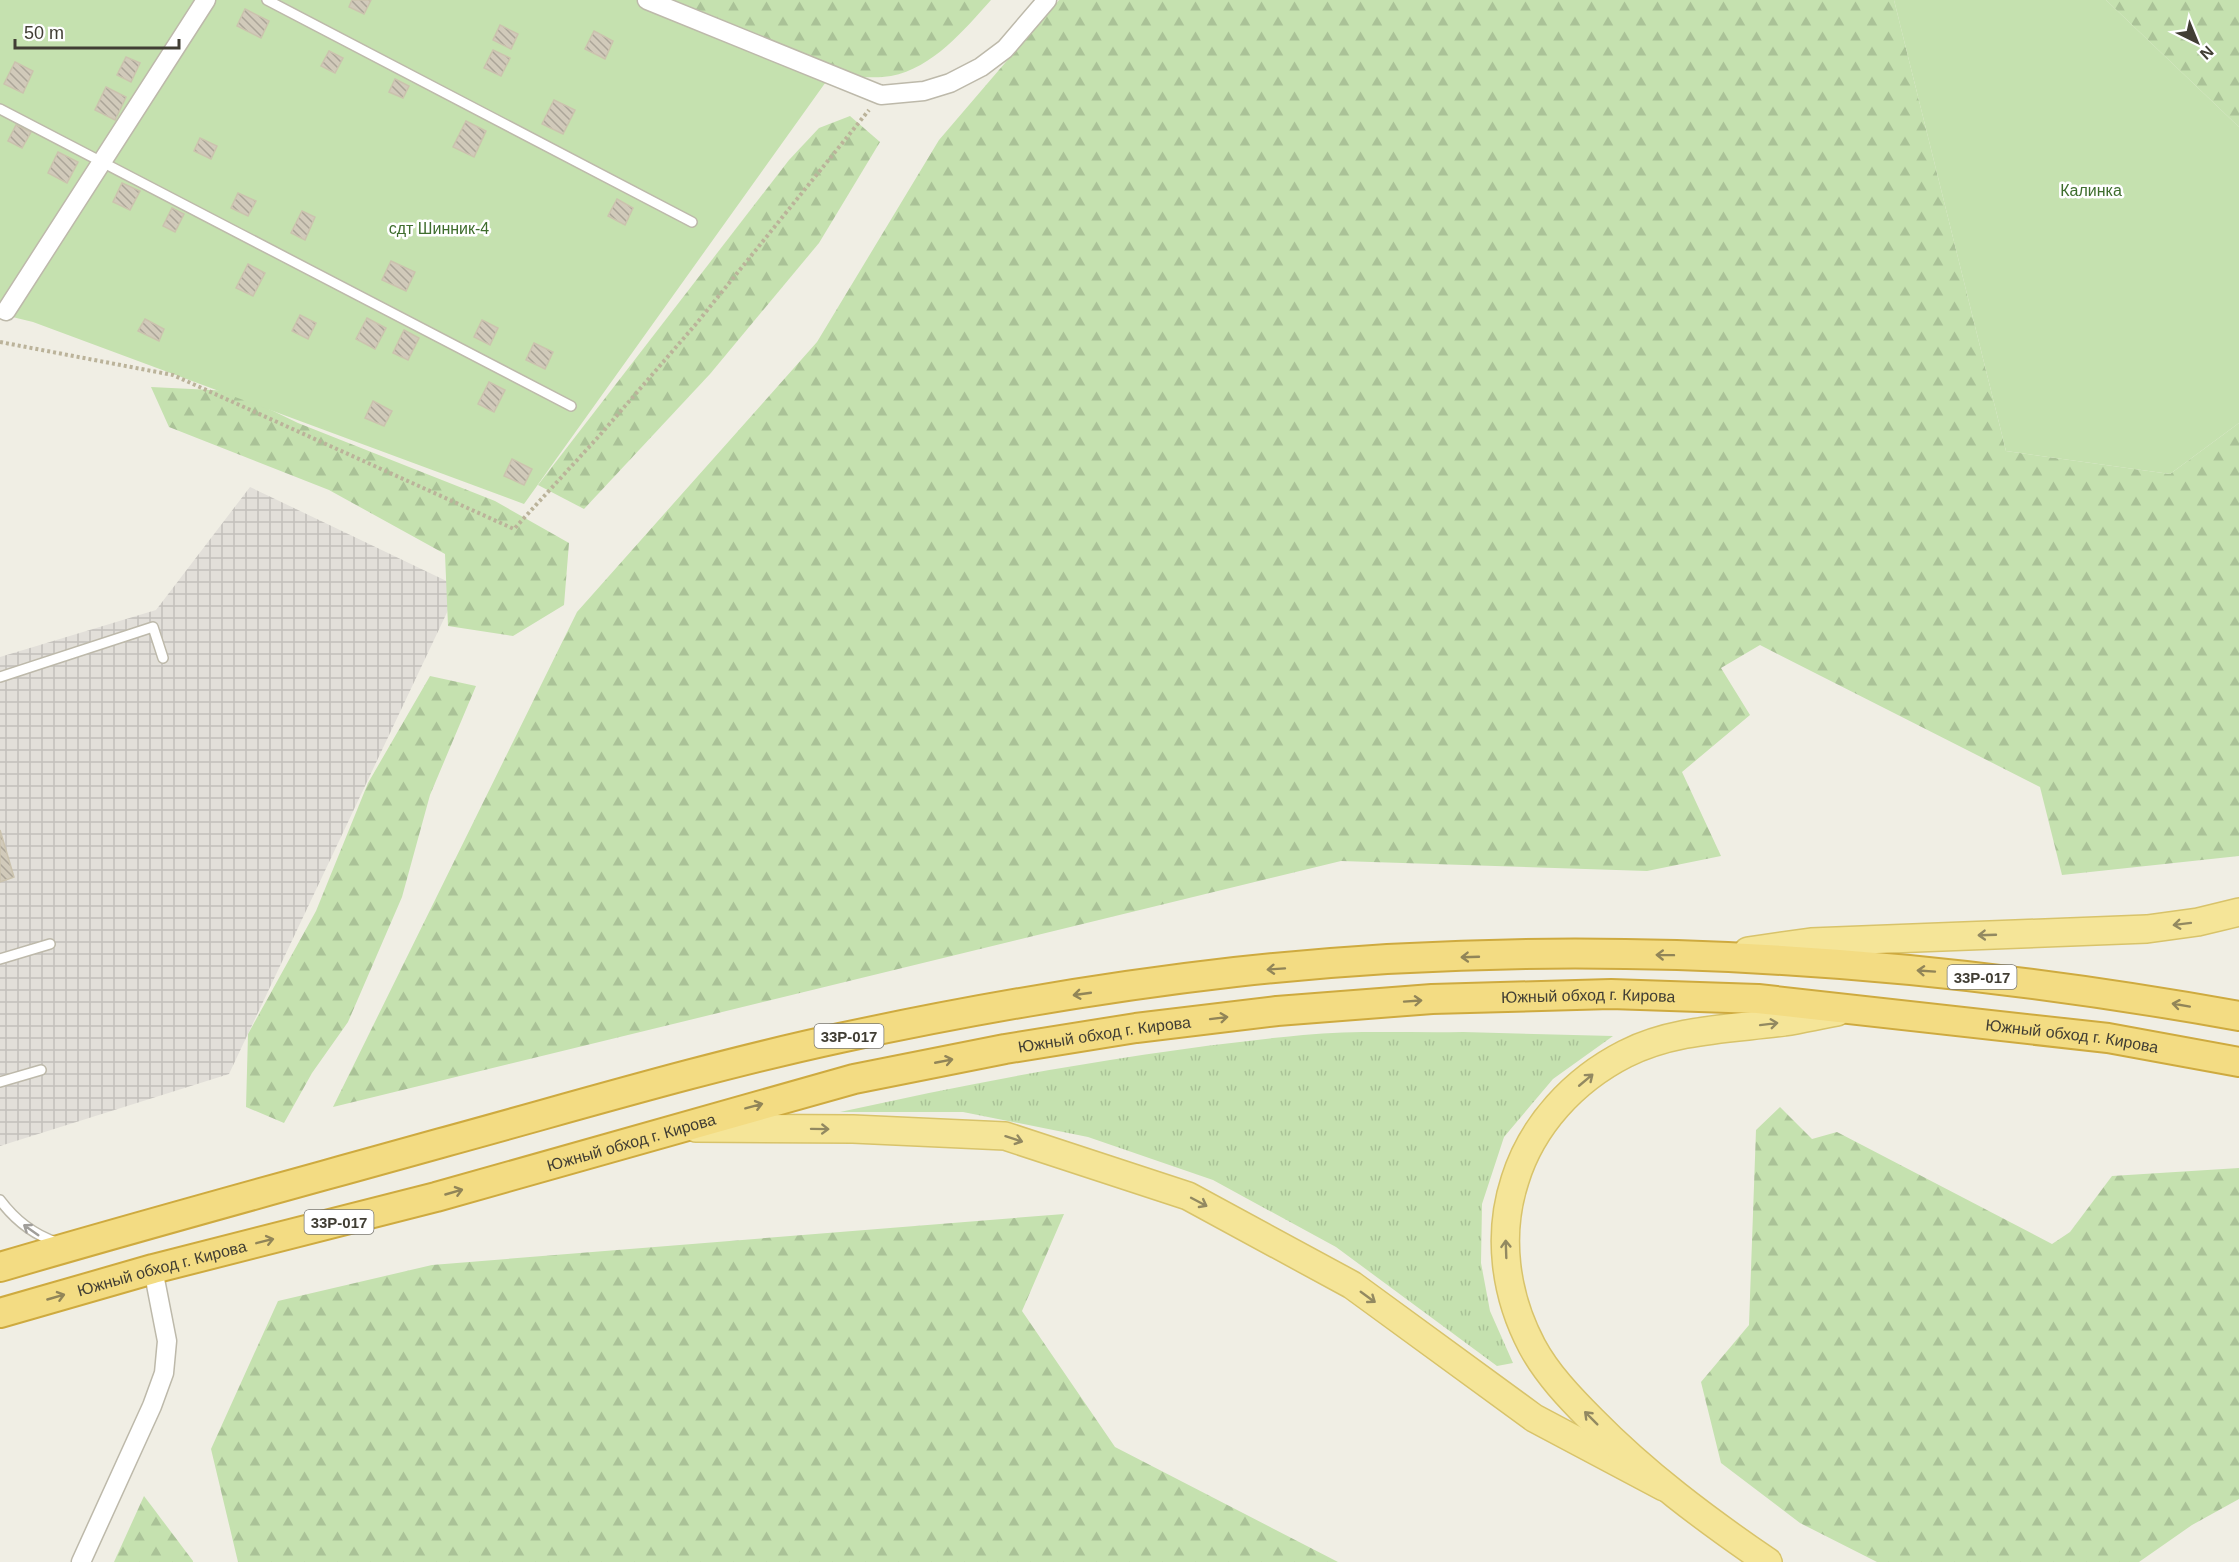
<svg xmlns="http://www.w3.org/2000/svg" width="2239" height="1562" viewBox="0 0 2239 1562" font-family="Helvetica,sans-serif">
  <defs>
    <pattern id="industrial-grid" width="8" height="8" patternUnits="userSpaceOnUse" patternTransform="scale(1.5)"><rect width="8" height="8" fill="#e2dfd9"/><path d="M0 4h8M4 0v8" fill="none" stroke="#c3c0bb"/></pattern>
    <pattern id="grass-tufts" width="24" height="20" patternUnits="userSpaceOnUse" patternTransform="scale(1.5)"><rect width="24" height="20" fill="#c5e1af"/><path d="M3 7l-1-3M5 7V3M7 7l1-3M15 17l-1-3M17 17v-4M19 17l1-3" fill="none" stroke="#aac297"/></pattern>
    <pattern id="forest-firs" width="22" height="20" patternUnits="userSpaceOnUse" patternTransform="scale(1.5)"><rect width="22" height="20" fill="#c5e1af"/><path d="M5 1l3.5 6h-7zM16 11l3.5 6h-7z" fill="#aac297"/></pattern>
    <pattern id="building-back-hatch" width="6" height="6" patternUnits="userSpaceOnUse" patternTransform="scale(1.5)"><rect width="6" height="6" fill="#d1caba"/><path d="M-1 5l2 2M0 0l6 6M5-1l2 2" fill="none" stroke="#aba598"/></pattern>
  </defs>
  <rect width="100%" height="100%" fill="#f0eee4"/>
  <path fill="url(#industrial-grid)" d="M250 487 459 587 229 1074 0 1146V657L156 610Z"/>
  <path fill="url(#grass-tufts)" d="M1463 1032 1613 1036 1553 1079 1504 1137 1482 1204 1481 1263 1490 1311 1513 1363 1497 1366 1336 1247 1213 1180 1088 1137 963 1112H840C993 1078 1147 1050 1303 1035 1355 1030 1410 1033 1463 1032Z"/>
  <g fill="url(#forest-firs)">
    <path d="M660 0H991C964 30 933 68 891 76 880 78 868 77 858 77Z"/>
    <path d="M1059 0H1894L2006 451 2170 474 2239 423V856L2062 875 2040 787 1760 645 1721 668 1750 715 1682 772 1721 856 1647 871 1341 861 333 1107 577 612 817 342 939 140Z"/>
    <path d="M2106 0H2239V127Z"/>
    <path d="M850 116 880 142 819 243 710 374 584 509 538 485 789 160 819 128Z"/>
    <path d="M151 387 232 391 298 423 495 501 569 543 564 605 513 636 448 626 445 554 329 490 169 427Z"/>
    <path d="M430 676 476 686 430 795 402 897 348 1022 312 1073 284 1123 246 1107 248 1034 316 911 368 783Z"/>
    <path d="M1780 1107 1812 1139 1837 1132 2052 1244 2070 1232 2112 1176 2239 1168V1499L2192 1525 2139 1562H1877L1800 1523 1721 1463 1701 1382 1749 1325 1756 1130Z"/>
    <path d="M1064 1214 1022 1311 1115 1447 1338 1562H238L211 1449 278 1301 432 1265Z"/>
    <path d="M144 1496 193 1561V1562H114Z"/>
  </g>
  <g fill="#c5e1af">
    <path d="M0 0H640L828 79 524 504 33 322 0 314Z"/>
    <path d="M1894 0H2106L2239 127V423L2170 474 2006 451Z"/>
  </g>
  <g fill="url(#building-back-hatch)" stroke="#cbc3ae" stroke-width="1.5">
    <path d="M352 0H371L364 14 349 7Z"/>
    <path d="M245 9 269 21 261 38 237 26Z"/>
    <path d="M500 25 518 34 511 49 493 40Z"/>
    <path d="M594 31 613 41 605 59 585 49Z"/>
    <path d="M493 50 510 58 501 76 484 68Z"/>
    <path d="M329 51 343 58 335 73 321 66Z"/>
    <path d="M126 57 140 63 131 82 117 75Z"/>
    <path d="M15 62 33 71 23 93 4 84Z"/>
    <path d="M395 79 409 86 403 98 389 92Z"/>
    <path d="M106 87 126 97 115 120 95 110Z"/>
    <path d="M554 100 575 110 563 134 542 124Z"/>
    <path d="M466 121 486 131 474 157 453 147Z"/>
    <path d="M16 125 31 132 22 148 8 141Z"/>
    <path d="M200 138 217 146 211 159 194 151Z"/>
    <path d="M58 152 78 162 67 183 48 173Z"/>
    <path d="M122 183 140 191 130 210 113 202Z"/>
    <path d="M238 193 256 201 248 216 231 208Z"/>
    <path d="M617 199 633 208 625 225 608 216Z"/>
    <path d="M172 208 184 214 175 232 163 226Z"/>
    <path d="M302 211 315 217 305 240 291 233Z"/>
    <path d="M391 261 415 272 406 291 382 280Z"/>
    <path d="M248 264 265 273 253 296 236 288Z"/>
    <path d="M300 315 316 323 308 339 292 331Z"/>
    <path d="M367 318 386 328 375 349 356 339Z"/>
    <path d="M145 319 164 329 159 341 138 331Z"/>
    <path d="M482 320 498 328 490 345 474 337Z"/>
    <path d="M404 330 419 338 408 360 393 353Z"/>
    <path d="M534 343 553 352 545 369 526 360Z"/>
    <path d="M489 382 505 390 494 412 478 404Z"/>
    <path d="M373 401 392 411 384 426 365 418Z"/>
    <path d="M512 459 532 469 524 485 504 476Z"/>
    <path d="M0 830 14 877 0 882Z"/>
  </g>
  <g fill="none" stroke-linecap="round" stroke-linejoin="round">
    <defs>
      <g id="service">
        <path d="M267 0 692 222"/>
        <path d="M0 109 571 406"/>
        <path d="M0 677 153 627 163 658"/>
        <path d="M0 959 50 944"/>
        <path d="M0 1082 41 1070"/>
        <path d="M0 1200C15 1220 32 1234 56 1242"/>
      </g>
      <g id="minor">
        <path d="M647 0 881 95 924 91 950 83 981 67 1005 49 1047 0"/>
        <path d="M6 311 206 0"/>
        <path d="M81 1562 152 1406 164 1373 167 1341 153 1269"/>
      </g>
      <g id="primary">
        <path d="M1748 951 1811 942 2147 929 2198 922 2239 912"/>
        <path d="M696 1128 853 1129 1005 1136 1188 1196 1352 1285 1534 1418 1664 1487"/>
        <path d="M1768 1562C1705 1519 1645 1474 1592 1420 1570 1398 1547 1374 1532 1346 1505 1295 1497 1235 1515 1180 1532 1125 1574 1080 1625 1054 1674 1029 1731 1029 1784 1022 1802 1019 1820 1015 1837 1012"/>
      </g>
      <g id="trunk">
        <path d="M0 1267C146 1224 294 1184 441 1143 573 1107 706 1067 840 1038 970 1010 1103 987 1235 972 1570 935 1908 956 2239 1016"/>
        <path id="s1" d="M0 1313 153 1269 436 1197 854 1079 1005 1049 1136 1028 1277 1011 1432 999 1611 994 1758 999 2108 1038 2239 1062"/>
      </g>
    </defs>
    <use href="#service" stroke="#bdb9aa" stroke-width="12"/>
    <use href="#minor" stroke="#bdb9aa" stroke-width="21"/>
    <use href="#primary" stroke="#d8c36a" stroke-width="30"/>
    <use href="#trunk" stroke="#ceaa3f" stroke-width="32"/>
    <path stroke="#bbb39a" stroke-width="4" stroke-dasharray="3 3" stroke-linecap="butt" d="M0 342 173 375 514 529 600 435 696 324 869 110"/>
    <use href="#service" stroke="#fff" stroke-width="9"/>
    <use href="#minor" stroke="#fff" stroke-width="18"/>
    <use href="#primary" stroke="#f5e598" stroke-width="27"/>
    <use href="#trunk" stroke="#f3dc83" stroke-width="28"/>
  </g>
  <defs><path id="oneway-shaft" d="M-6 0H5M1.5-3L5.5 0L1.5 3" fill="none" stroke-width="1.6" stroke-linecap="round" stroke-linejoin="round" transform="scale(1.5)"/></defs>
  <g stroke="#928961">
    <use href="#oneway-shaft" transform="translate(2182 924) rotate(173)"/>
    <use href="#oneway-shaft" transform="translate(1987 935) rotate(178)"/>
    <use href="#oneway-shaft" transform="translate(1769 1024) rotate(-7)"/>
    <use href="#oneway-shaft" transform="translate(1586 1080) rotate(-40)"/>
    <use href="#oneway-shaft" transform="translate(820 1129) rotate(1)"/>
    <use href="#oneway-shaft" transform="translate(1014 1139) rotate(18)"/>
    <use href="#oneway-shaft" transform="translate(1199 1202) rotate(28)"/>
    <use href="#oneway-shaft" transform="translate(1506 1249) rotate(-92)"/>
    <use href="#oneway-shaft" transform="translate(1368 1297) rotate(36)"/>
    <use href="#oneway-shaft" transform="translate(1591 1418) rotate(-135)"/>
  </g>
  <g stroke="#918558">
    <use href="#oneway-shaft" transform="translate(1665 955) rotate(-179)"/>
    <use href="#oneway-shaft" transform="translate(1470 957) rotate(178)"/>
    <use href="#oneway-shaft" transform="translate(1276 969) rotate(176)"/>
    <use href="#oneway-shaft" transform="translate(1926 971) rotate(-176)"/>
    <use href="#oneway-shaft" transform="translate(1082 994) rotate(172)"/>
    <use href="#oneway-shaft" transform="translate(1413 1001) rotate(-4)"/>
    <use href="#oneway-shaft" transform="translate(2181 1005) rotate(-170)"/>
    <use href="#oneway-shaft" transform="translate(1219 1018) rotate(-7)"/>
    <use href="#oneway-shaft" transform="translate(944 1061) rotate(-11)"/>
    <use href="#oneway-shaft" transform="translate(754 1106) rotate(-15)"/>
    <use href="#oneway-shaft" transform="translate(454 1192) rotate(-16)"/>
    <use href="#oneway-shaft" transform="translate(265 1241) rotate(-14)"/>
    <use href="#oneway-shaft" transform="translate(56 1297) rotate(-16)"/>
  </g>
  <use stroke="#a09e9a" href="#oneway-shaft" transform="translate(31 1230) rotate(-145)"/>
  <g text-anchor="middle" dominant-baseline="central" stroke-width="5" stroke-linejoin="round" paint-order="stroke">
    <g fill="#fff" stroke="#7a7871" stroke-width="1.5">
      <rect x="1947.5" y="965" width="69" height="24" rx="4.5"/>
      <rect x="814.5" y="1024" width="69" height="24" rx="4.5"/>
      <rect x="304.5" y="1210" width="69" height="24" rx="4.5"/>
    </g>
    <g font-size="15" font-weight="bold" fill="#413e34">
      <text x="1982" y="977">33Р-017</text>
      <text x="849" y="1036">33Р-017</text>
      <text x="339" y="1222">33Р-017</text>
    </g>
    <g font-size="16" fill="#3e6d2d" stroke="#fff">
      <text x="2091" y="190">Калинка</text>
      <text x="439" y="228">сдт Шинник-4</text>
    </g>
    <g font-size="16" fill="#413e34" stroke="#fff">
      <text stroke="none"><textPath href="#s1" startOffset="1626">Южный обход г. Кирова</textPath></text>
      <text stroke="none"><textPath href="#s1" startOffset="1140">Южный обход г. Кирова</textPath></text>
      <text stroke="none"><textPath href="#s1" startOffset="2112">Южный обход г. Кирова</textPath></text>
      <text stroke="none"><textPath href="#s1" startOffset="654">Южный обход г. Кирова</textPath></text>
      <text stroke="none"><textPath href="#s1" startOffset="168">Южный обход г. Кирова</textPath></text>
    </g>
  </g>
  <g transform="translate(2197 42) rotate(137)" stroke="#ffffff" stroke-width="4.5" paint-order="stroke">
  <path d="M0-4.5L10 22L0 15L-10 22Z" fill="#413e34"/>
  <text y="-9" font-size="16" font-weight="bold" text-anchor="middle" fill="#413e34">N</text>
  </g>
  <path d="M15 39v9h164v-9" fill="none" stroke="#413e34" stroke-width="3"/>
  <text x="24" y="39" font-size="18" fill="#413e34" stroke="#ffffff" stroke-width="4.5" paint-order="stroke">50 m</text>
</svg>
